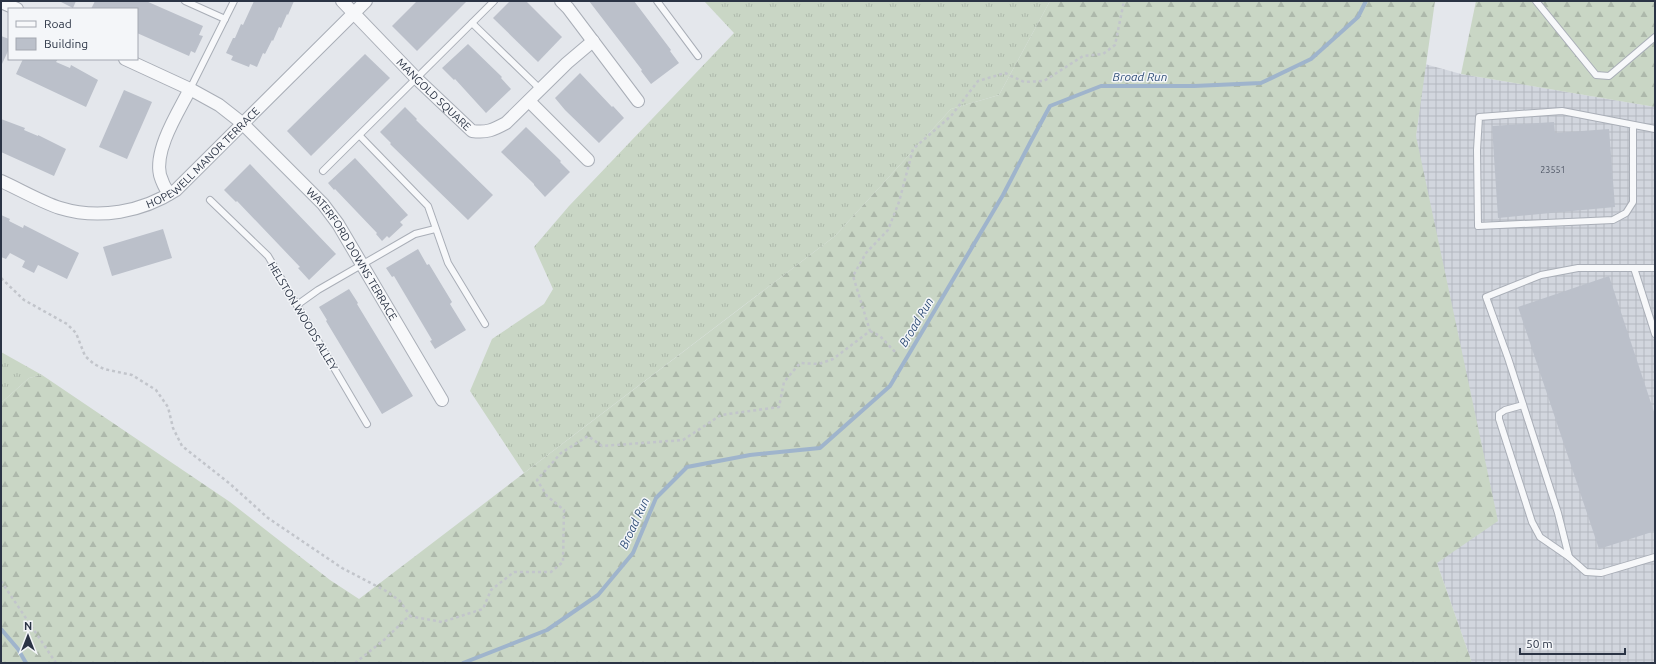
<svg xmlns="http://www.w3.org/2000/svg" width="1656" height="664" viewBox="0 0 1656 664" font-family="Ubuntu,sans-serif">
  <defs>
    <pattern id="industrial-grid" width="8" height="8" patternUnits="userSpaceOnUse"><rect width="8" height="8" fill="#d2d6de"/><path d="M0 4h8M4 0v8" fill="none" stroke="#b4b8c0"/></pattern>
    <pattern id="grass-tufts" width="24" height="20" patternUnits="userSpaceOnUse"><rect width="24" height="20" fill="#c9d6c5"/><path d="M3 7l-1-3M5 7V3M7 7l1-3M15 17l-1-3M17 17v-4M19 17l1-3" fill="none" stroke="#adb8ab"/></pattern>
    <pattern id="forest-firs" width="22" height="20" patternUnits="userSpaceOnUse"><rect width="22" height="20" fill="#c9d6c5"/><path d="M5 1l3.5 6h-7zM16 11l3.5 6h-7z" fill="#adb8ab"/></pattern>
  </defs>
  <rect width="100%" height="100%" fill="#e4e7ec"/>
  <path fill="url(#industrial-grid)" d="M1425 64 1461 74 1655 107V663H1472L1437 563 1416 136Z"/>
  <g fill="url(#grass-tufts)">
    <path d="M704 1H1050L999 95 951 109 835 236 524 473 470 391 492 339 544 304 553 289 534 247 569 206 734 33Z"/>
    <path d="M1 352 42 375 29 378 1 403Z"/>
  </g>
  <g fill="url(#forest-firs)">
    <path d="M1050 1H1435L1416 136 1498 521 1437 563 1472 663H1V403L29 378 42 375 230 502 330 580 359 599 835 236 951 109 999 95Z"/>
    <path d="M1476 1H1655V107L1461 74Z"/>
  </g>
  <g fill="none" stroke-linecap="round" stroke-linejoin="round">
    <g stroke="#9fb4cc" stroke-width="4">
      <path d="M1 629 18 649 26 663"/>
      <path d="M463 663 547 630 598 595 633 553 656 498 687 467 750 455 820 448 890 386 1003 195 1031 141 1050 106 1101 86H1194L1261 83 1311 59 1358 17 1366 1"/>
    </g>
  </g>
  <g fill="#bbc0ca">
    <path d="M59 1H76L73 8Z"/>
    <path d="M95 1H146L203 26 199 35 203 36 195 53 191 51 189 56 137 33V9H91Z"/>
    <path d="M254 1H294L288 15 287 14 281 28 279 27 273 41 272 40 265 54 263 53 257 67 250 64 249 67 231 60 233 56 226 53 233 38H235L241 24 243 25Z"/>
    <path d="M417 1H467L417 51 392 26Z"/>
    <path d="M510 1H526L562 37 538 62 493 18Z"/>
    <path d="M589 1H634L671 50 670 51 679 63 651 84 641 71 642 70Z"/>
    <path d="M1 36 9 39V49L1 66Z"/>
    <path d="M468 44 502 77 501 78 511 89 486 113 455 79 454 80 442 68Z"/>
    <path d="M365 54 390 78 311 156 287 131Z"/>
    <path d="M23 59H58L56 62 70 68 71 65 98 80 86 107 16 74Z"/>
    <path d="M580 73 612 107 613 106 624 118 599 143 565 110 555 98Z"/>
    <path d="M124 90 152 102 127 159 99 147Z"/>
    <path d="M405 107 417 119 416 120 493 195 468 220 390 144 391 143 380 132Z"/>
    <path d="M1 119 25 128 24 130 38 136V135L66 149 54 176 1 152Z"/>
    <path d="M1554 122 1555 133 1609 129 1615 207 1498 218 1492 126Z"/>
    <path d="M526 127 561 161 560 162 570 172 545 197 534 185V184L501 152Z"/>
    <path d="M355 158 408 215 400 222 403 225 389 238 387 236 382 241 376 234 377 233 335 189 334 190 328 183Z"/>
    <path d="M250 164 336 254 309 280 298 268 300 267 237 201 236 202 224 190Z"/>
    <path d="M1 215 10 219 9 221 23 228 24 225 79 253 67 279 38 265 34 273 22 267 25 261 10 253 6 259 1 257Z"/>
    <path d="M163 229 172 258 112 276 103 247Z"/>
    <path d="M418 249 427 265 429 264 452 302 450 304 466 330 435 349 430 341 432 340 394 276 392 277 386 268Z"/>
    <path d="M1609 276 1655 415V531L1599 549 1518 307Z"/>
    <path d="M349 289 358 303 357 304 413 396 382 414 326 321 327 320 319 307Z"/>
  </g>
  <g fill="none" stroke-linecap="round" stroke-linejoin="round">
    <defs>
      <g id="service">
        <path d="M185 1 225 19"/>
        <path d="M657 1 698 56"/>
        <path d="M1536 1 1596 75 1609 76 1655 37"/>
        <path d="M472 23 540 89"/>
        <path d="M190 89 234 1"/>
        <path d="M1633 125V202L1626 213 1613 220 1478 226 1477 150 1479 117 1562 111 1655 129"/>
        <path d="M360 136 428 206 448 263 485 324"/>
        <path d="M323 171 494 1"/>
        <path d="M210 200 268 256 367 424"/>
        <path d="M1634 268 1655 334"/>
        <path d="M1655 268H1578L1541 275 1486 297 1508 358 1558 513 1569 557 1586 572 1601 573 1655 557"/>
        <path d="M297 305 318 290 415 234 435 229"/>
        <path d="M1523 405 1505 410 1499 414V419L1532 522 1540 537 1569 557"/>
      </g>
      <g id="minor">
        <path id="s1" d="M342 1 417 79 472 131C487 133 493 130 506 123L567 63 593 41"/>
        <path d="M561 1 568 8 638 101"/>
        <path d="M1 2 17 9"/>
        <path id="s2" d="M125 59 190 89 219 105 242 123 323 204 338 224 442 400"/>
        <path d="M529 101 588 160"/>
        <path id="s3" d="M1 181C19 189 41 202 60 208 99 220 142 212 176 190L366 1"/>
        <path d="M169 194C165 188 162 182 160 175 154 149 179 111 190 89"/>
      </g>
    </defs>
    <use href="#service" stroke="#a9aeb7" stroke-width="8"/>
    <use href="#minor" stroke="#a9aeb7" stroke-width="14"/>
    <g stroke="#c2c5cb" stroke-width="2.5" stroke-dasharray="3 3" stroke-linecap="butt">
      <path d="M1 278 24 300 67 324 76 333 85 356 94 364 104 369 132 375 156 390 168 407 173 428 182 446 229 483 268 518 342 568 386 591 400 601 411 617"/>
      <path d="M870 331 880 336 896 353"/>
      <path d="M1 581 56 663"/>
      <path d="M355 663 384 640 409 616 442 622 483 609 491 590 514 572H551L563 562 564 510 547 496 537 480 561 453 588 436 602 446 683 440 721 415 779 407 784 382 800 363 819 364 833 359 870 331 853 276 866 253 888 230 899 202 913 149 951 116 978 81 1005 73 1024 82 1044 81 1083 56 1103 54 1115 45 1124 1"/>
    </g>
    <use href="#service" stroke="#f7f8fa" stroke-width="6"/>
    <use href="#minor" stroke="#f7f8fa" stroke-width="12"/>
  </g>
  <g text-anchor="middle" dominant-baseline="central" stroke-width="3" stroke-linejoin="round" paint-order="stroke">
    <g font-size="9" fill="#4f5766">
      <text x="1553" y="170">23551</text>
    </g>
    <g font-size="11" fill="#2b3445" stroke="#f4f6f9">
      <text stroke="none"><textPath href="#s1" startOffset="131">MANGOLD SQUARE</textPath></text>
      <text stroke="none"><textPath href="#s3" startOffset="227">HOPEWELL MANOR TERRACE</textPath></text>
      <text stroke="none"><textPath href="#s2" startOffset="306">WATERFORD DOWNS TERRACE</textPath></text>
      <text transform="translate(303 316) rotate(59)">HELSTON WOODS ALLEY</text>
    </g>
    <g font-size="12" font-style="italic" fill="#34527a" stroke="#f4f6f9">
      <text x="1140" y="76">Broad Run</text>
      <text transform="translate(916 322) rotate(-59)">Broad Run</text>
      <text transform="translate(634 523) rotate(-65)">Broad Run</text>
    </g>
  </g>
  <rect width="1656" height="664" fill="none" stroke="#2b3445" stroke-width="4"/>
  <rect x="8" y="8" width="130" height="52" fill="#f4f6f9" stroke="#a4a8b1"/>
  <rect x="16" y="21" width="20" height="6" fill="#f7f8fa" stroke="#a4a8b1"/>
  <text x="44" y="28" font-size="12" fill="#2b3445">Road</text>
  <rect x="16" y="38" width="20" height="12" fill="#bbc0ca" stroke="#a4a8b1"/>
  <text x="44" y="48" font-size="12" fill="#2b3445">Building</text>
  <g transform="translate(28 636)" stroke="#f4f6f9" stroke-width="3" paint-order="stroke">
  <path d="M0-3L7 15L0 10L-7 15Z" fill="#2b3445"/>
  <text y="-6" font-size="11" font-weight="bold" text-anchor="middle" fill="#2b3445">N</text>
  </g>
  <path d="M1520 648v6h105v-6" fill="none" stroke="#2b3445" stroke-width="2"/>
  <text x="1526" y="648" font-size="12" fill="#2b3445" stroke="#f4f6f9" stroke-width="3" paint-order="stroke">50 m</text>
</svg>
